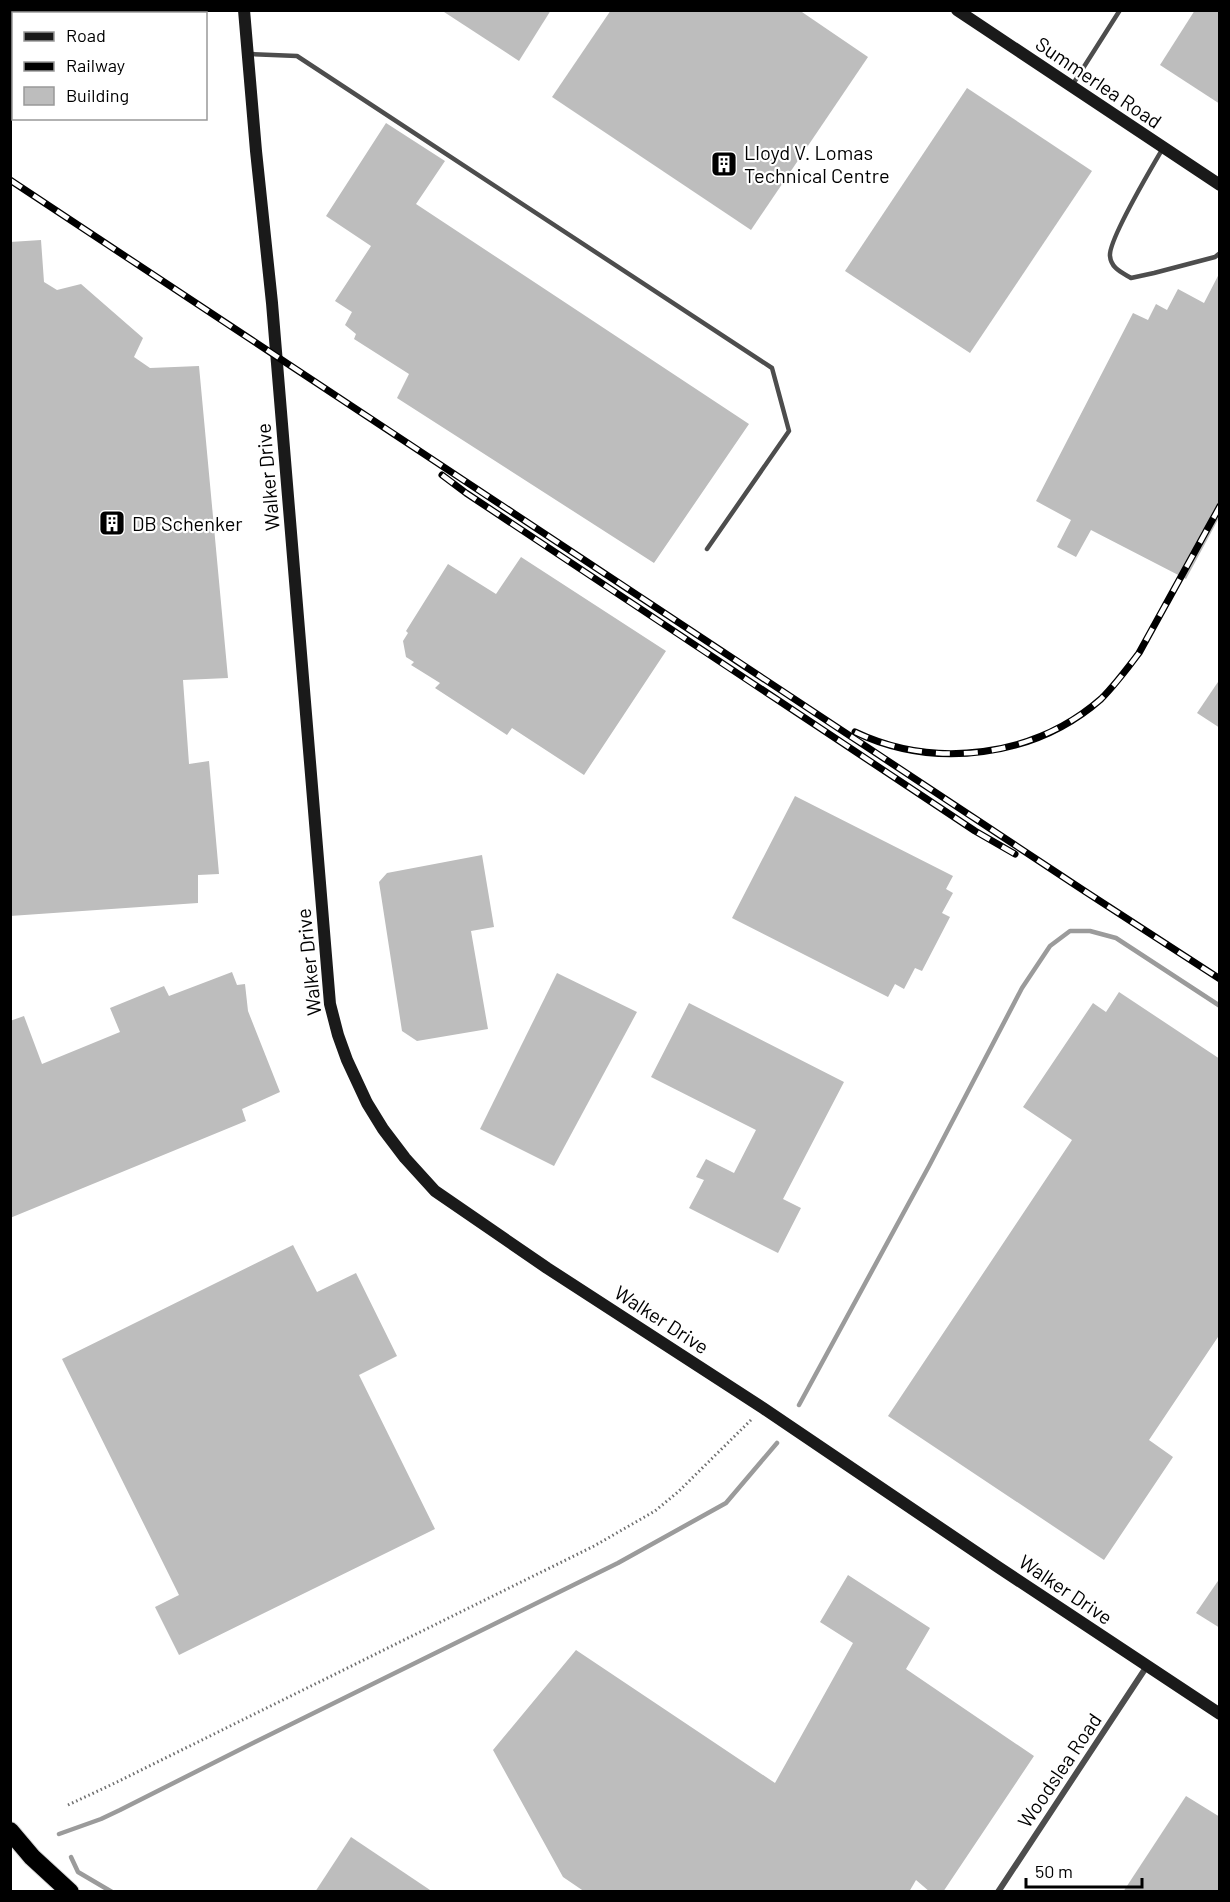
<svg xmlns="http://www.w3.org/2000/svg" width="1230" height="1902" viewBox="0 0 1230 1902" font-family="Barlow,sans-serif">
  <rect width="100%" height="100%" fill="#fff"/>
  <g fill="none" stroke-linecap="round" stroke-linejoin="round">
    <g stroke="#9b9b9b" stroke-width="4.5">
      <path d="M799 1405 929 1166 1022 988 1050 946 1070 931H1090L1116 938 1220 1006"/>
      <path d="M59 1834 101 1819 120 1810 245 1747 618 1563 726 1503 777 1443"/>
      <path d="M71 1857 78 1872 112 1892"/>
    </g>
  </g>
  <g fill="#bdbdbd">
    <path d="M441 10H551L519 61Z"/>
    <path d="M611 10H799L868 57 751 230 552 97Z"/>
    <path d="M1195 10H1220V104L1160 65Z"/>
    <path d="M967 88 1092 171 970 353 845 271Z"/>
    <path d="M386 123 445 161 416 204 749 424 654 563 397 398 409 374 354 339 356 334 345 325 352 312 335 301 371 246 326 216Z"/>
    <path d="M41 240 44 282 57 290 81 284 143 338 134 357 150 368 199 366 228 678 183 680 189 764 209 761 219 874 198 875V903L10 916V242Z"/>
    <path d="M1220 272V516L1186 579 1091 530 1076 557 1057 547 1071 520 1036 501 1133 313 1148 320 1156 304 1167 310 1178 289 1204 303Z"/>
    <path d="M521 557 666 651 584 775 512 728 507 735 435 688 440 683 411 665 414 662 406 657 403 641 408 633 406 631 448 564 496 594Z"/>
    <path d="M1220 679V728L1197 713Z"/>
    <path d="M795 796 953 876 946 889 953 893 942 913 950 917 922 971 915 968 904 989 895 984 888 997 732 918Z"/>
    <path d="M482 855 494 927 471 931 488 1029 417 1041 402 1031 379 882 387 873Z"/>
    <path d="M232 972 237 985 245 984 248 1011 280 1092 242 1109 246 1121 10 1218V1021L24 1016 42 1064 120 1032 110 1008 164 986 169 996Z"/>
    <path d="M557 973 637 1012 554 1166 480 1129Z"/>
    <path d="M1119 992 1220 1059V1334L1149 1440 1173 1457 1104 1560 888 1416 1072 1140 1023 1107 1093 1003 1106 1012Z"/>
    <path d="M689 1003 844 1082 783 1199 801 1208 778 1253 689 1208 704 1180 696 1177 706 1159 734 1173 756 1130 651 1077Z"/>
    <path d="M293 1245 317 1292 356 1273 397 1356 359 1375 435 1529 179 1655 155 1607 179 1595 62 1359Z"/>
    <path d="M848 1575 930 1628 906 1669 1034 1756 943 1892H930L916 1880 909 1892H585L563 1877 493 1750 576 1650 775 1783 853 1643 820 1622Z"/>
    <path d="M1220 1578V1628L1196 1613Z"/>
    <path d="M1186 1796 1220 1817V1892H1123Z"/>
    <path d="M351 1837 433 1892H315Z"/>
  </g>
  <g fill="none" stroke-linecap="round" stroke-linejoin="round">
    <defs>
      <path id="highway" d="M10 1831 32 1857 70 1892"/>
    </defs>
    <use href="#highway" stroke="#dbdbdb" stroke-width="20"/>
    <path stroke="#6f6f6f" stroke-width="3" stroke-dasharray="1.5 3" stroke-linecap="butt" d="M68 1805 117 1782 594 1546 655 1511 679 1491 753 1418"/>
    <g stroke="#4d4d4d" stroke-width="4.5">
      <path d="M250 54 297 56 772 368 789 431 707 549"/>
      <path d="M1073 84 1120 10"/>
      <path d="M1163 148C1153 165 1108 241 1110 256 1111 268 1121 272 1131 278L1154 273 1215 257 1220 253"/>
    </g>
    <path stroke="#4d4d4d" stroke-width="6" d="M998 1892 1147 1666"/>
    <g stroke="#1a1a1a" stroke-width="12">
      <path d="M244 10 256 151 272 303 330 1004 338 1035 347 1060 367 1103 383 1129 405 1158 435 1191 547 1268 763 1408 998 1567 1220 1714"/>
      <path d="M957 10 1220 185"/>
    </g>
    <use href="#highway" stroke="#000" stroke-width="18"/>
    <defs>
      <g id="rail">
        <path d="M10 180 1086 892 1220 979"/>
        <path d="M442 475 466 493 975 831 1015 854"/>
        <path d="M855 732C935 770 1035 757 1101 699 1115 685 1127 669 1139 653L1220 506"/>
      </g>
    </defs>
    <use href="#rail" stroke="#000" stroke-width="7"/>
    <use href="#rail" stroke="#fff" stroke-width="4.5" stroke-dasharray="14" stroke-linecap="butt"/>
  </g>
  <defs>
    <symbol id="building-square" viewBox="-11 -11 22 22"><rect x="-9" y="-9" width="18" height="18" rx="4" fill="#000" stroke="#fff"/><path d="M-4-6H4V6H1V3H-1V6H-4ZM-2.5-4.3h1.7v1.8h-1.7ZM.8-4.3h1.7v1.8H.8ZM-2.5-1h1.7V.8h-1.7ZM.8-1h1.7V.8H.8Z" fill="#fff"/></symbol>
  </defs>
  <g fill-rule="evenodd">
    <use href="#building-square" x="709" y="149" width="30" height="30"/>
    <use href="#building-square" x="97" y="508" width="30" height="30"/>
  </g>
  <g text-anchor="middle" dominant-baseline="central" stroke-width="4.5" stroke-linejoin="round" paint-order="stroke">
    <g font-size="20" fill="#000" stroke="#fff">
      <text transform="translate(1099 82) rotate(34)">Summerlea Road</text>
      <text transform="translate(267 477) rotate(-95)">Walker Drive</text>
      <text transform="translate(308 962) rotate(-96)">Walker Drive</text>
      <text transform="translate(662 1319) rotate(33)">Walker Drive</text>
      <text transform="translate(1066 1589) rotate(34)">Walker Drive</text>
      <text transform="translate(1059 1770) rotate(-56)">Woodslea Road</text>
    </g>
    <g font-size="20" fill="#000" stroke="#fff" text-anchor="start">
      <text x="744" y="152">Lloyd V. Lomas<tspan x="744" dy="23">Technical Centre</tspan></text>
      <text x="132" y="523">DB Schenker</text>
    </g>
  </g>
  <rect width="1230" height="1902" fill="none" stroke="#000000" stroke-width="24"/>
  <rect x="12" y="12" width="195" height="108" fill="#ffffff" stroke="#999999" stroke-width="1.5"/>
  <rect x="24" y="32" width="30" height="9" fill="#1a1a1a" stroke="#999999" stroke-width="1.5"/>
  <text x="66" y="42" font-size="18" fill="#000000">Road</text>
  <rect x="24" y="62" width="30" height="9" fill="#000000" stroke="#999999" stroke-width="1.5"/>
  <text x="66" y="72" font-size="18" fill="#000000">Railway</text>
  <rect x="24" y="87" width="30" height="18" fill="#bdbdbd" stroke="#999999" stroke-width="1.5"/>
  <text x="66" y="102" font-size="18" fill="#000000">Building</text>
  <path d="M1026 1878v9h116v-9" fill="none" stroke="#000000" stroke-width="3"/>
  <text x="1035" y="1878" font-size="18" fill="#000000" stroke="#ffffff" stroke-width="4.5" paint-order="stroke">50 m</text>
</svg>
